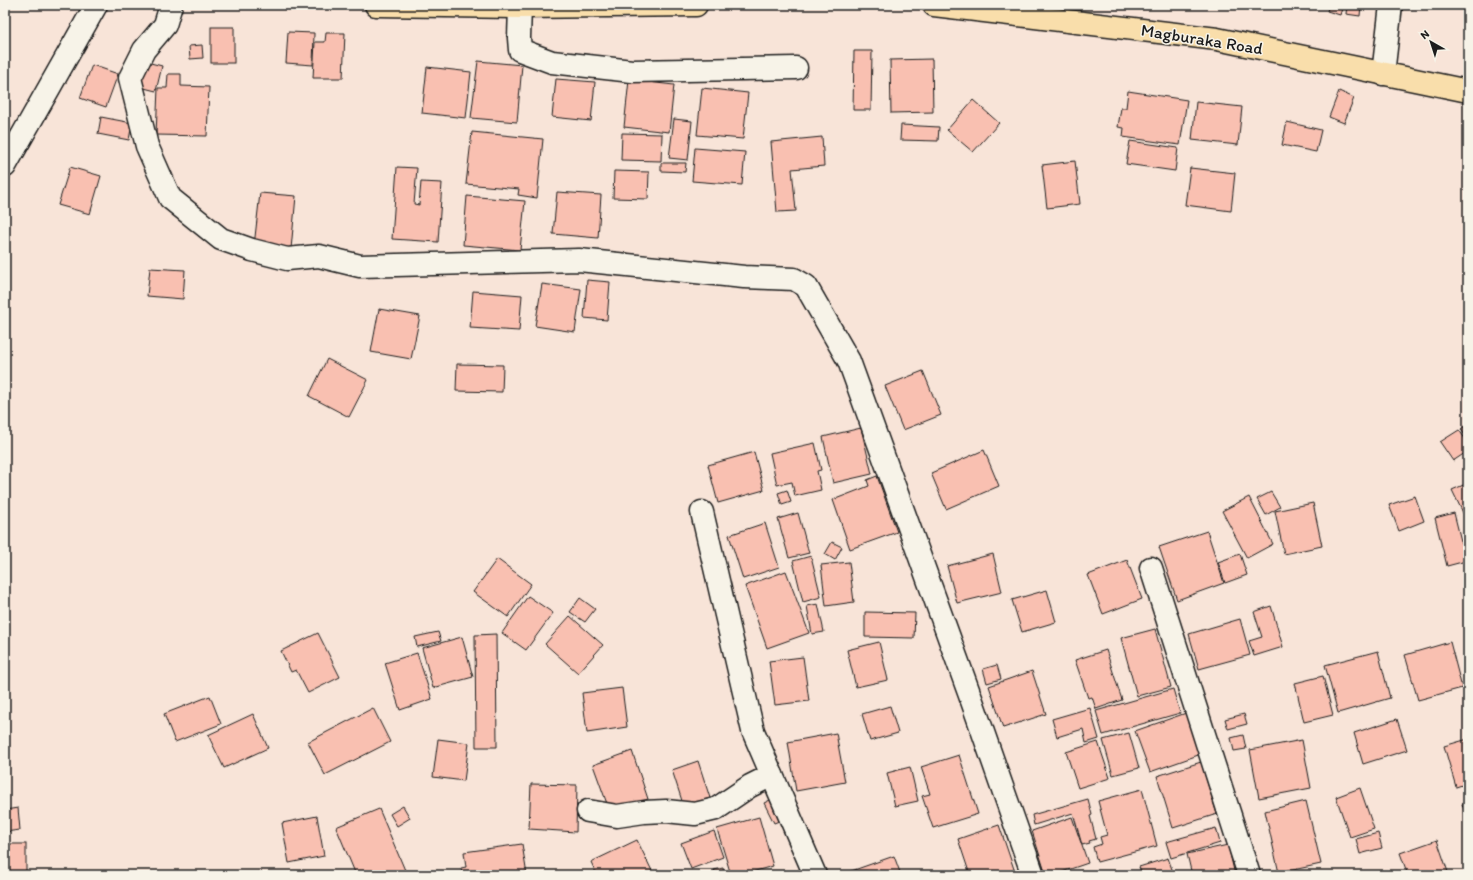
<svg xmlns="http://www.w3.org/2000/svg" width="1473" height="880" viewBox="0 0 1473 880" font-family="Itim,sans-serif">
  <rect width="100%" height="100%" fill="#f8e4d8"/>
  <filter id="ink" filterUnits="userSpaceOnUse"><feTurbulence type="fractalNoise" baseFrequency=".025" numOctaves="2"/><feDisplacementMap in="SourceGraphic" scale="8" xChannelSelector="R" yChannelSelector="G"/><feConvolveMatrix kernelMatrix="1 2 1 2 8 2 1 2 1" color-interpolation-filters="sRGB"/></filter>
  <g filter="url(#ink)">
    <g fill="#f9c0b1" stroke="#1c1c1c">
      <path d="M1329 5H1343L1340 15 1327 11Z"/>
      <path d="M1347 5H1361L1360 16 1346 14Z"/>
      <rect x="211" y="27" width="23" height="36"/>
      <path d="M288 32 314 33 313 65 286 63Z"/>
      <path d="M326 33H345L343 78H313L315 42H325Z"/>
      <path d="M202 45 203 58 190 59 189 46Z"/>
      <path d="M854 51H872L871 110H853Z"/>
      <path d="M932 59 933 112 891 113 890 60Z"/>
      <path d="M143 61 162 66 156 91 136 86Z"/>
      <path d="M478 61 522 65 517 122 471 118Z"/>
      <path d="M92 65 118 74 106 107 80 98Z"/>
      <path d="M427 67 471 72 466 118 422 113Z"/>
      <path d="M168 74H181V86L209 87 207 136 156 135 158 88H167Z"/>
      <path d="M556 79 595 82 591 121 552 117Z"/>
      <path d="M629 80 674 85 669 132 624 127Z"/>
      <path d="M702 88 748 93 743 139 697 135Z"/>
      <path d="M1128 91 1187 100 1180 145 1123 137 1124 128 1118 127 1121 108H1126Z"/>
      <path d="M1339 91 1354 98 1344 123 1329 117Z"/>
      <path d="M973 100 999 123 973 152 947 130Z"/>
      <path d="M1196 102 1242 107 1238 145 1192 140Z"/>
      <path d="M101 117 132 123 129 140 98 134Z"/>
      <path d="M674 119 692 121 688 160 669 158Z"/>
      <path d="M1287 122 1321 130 1316 152 1282 145Z"/>
      <path d="M901 125 939 127 938 141 900 140Z"/>
      <path d="M472 132 543 139 537 198 518 195 519 189 466 184Z"/>
      <path d="M622 133 662 134 661 161 621 160Z"/>
      <path d="M822 137 824 166 792 169 796 211 777 212 771 142Z"/>
      <path d="M1130 141 1178 148 1175 171 1126 164Z"/>
      <path d="M695 148 745 152 742 185 692 181Z"/>
      <path d="M1075 161 1080 204 1047 208 1042 165Z"/>
      <path d="M661 163H686L685 172 661 171Z"/>
      <path d="M70 167 101 176 90 214 58 205Z"/>
      <path d="M397 167 417 168 414 204 419 205 421 182 442 183 438 242 392 239Z"/>
      <path d="M1190 168 1235 173 1231 211 1185 205Z"/>
      <path d="M614 171 649 172 648 199 613 198Z"/>
      <path d="M557 192 601 195 598 238 553 234Z"/>
      <path d="M260 193 296 196 291 249 254 246Z"/>
      <path d="M467 196 525 201 520 250 463 245Z"/>
      <path d="M150 268 185 270 183 299 147 296Z"/>
      <path d="M587 280 610 282 607 320 584 318Z"/>
      <path d="M542 284 581 289 575 332 535 326Z"/>
      <path d="M473 291 522 295 519 331 470 328Z"/>
      <path d="M379 309 420 316 411 359 371 352Z"/>
      <path d="M327 359 368 380 349 417 309 396Z"/>
      <path d="M457 364 503 365 502 392 456 391Z"/>
      <path d="M923 371 941 415 903 430 885 386Z"/>
      <path d="M1468 424V440L1461 429Z"/>
      <path d="M861 428 872 474 833 483 823 437Z"/>
      <path d="M1459 430 1468 443V451L1453 461 1440 442Z"/>
      <path d="M815 443 821 470 817 471 821 490 795 496 792 482 777 485 770 453Z"/>
      <path d="M984 450 999 486 946 509 931 473Z"/>
      <path d="M754 452 764 490 718 503 708 465Z"/>
      <path d="M877 476 897 532 850 549 833 500 869 486 867 480Z"/>
      <path d="M1468 483V518L1466 519 1452 490Z"/>
      <path d="M787 490 791 502 782 505 778 493Z"/>
      <path d="M1271 492 1280 507 1266 515 1257 499Z"/>
      <path d="M1415 496 1424 521 1399 531 1389 505Z"/>
      <path d="M1249 497 1273 544 1247 558 1222 511Z"/>
      <path d="M1313 503 1322 546 1284 554 1275 511Z"/>
      <path d="M798 513 809 553 789 558 778 519Z"/>
      <path d="M1454 513 1466 561 1447 566 1435 518Z"/>
      <path d="M765 523 779 567 743 579 729 535Z"/>
      <path d="M1207 531 1224 583 1177 600 1159 547Z"/>
      <path d="M832 542 842 547 835 560 825 554Z"/>
      <path d="M993 554 1002 592 957 603 947 566Z"/>
      <path d="M1240 554 1247 575 1225 583 1218 562Z"/>
      <path d="M811 556 821 597 803 602 793 561Z"/>
      <path d="M497 559 531 584 508 617 473 592Z"/>
      <path d="M1127 560 1142 599 1103 614 1088 575Z"/>
      <path d="M849 562 854 602 826 606 821 565Z"/>
      <path d="M786 571 809 633 767 648 745 586Z"/>
      <path d="M1047 590 1056 622 1022 632 1012 600Z"/>
      <path d="M528 596 553 613 526 650 502 633Z"/>
      <path d="M580 598 595 609 585 622 570 612Z"/>
      <path d="M818 604 824 632 812 634 807 606Z"/>
      <path d="M1271 606 1283 647 1254 656 1249 641 1262 637 1254 612Z"/>
      <path d="M865 612 915 613 914 638 865 637Z"/>
      <path d="M570 616 603 645 578 673 545 644Z"/>
      <path d="M1240 619 1250 655 1199 669 1189 634Z"/>
      <path d="M1155 629 1171 687 1137 696 1121 638Z"/>
      <path d="M438 632 441 641 417 647 415 637Z"/>
      <path d="M318 633 340 677 308 693 296 670 291 672 281 651Z"/>
      <path d="M496 634 497 747H476L475 635Z"/>
      <path d="M462 637 473 677 433 688 422 648Z"/>
      <path d="M879 642 888 680 856 687 847 650Z"/>
      <path d="M1450 642 1462 688 1418 700 1405 655Z"/>
      <path d="M1106 650 1122 700 1096 709 1092 697 1088 698 1075 660Z"/>
      <path d="M1378 651 1390 698 1338 713 1325 665Z"/>
      <path d="M417 653 432 699 400 710 385 663Z"/>
      <path d="M803 657 809 701 775 705 769 661Z"/>
      <path d="M997 665 1001 679 987 683 983 669Z"/>
      <path d="M1032 671 1046 714 1003 728 989 686Z"/>
      <path d="M1323 676 1333 715 1304 722 1295 683Z"/>
      <path d="M622 688 627 727 587 733 582 693Z"/>
      <path d="M1173 689 1180 713 1103 735 1096 711Z"/>
      <path d="M210 696 221 724 175 742 164 714Z"/>
      <path d="M890 706 898 733 870 741 862 714Z"/>
      <path d="M373 708 390 742 325 775 308 742Z"/>
      <path d="M1090 708 1099 739 1086 743 1083 729 1057 737 1052 719Z"/>
      <path d="M1189 712 1204 753 1150 772 1135 731Z"/>
      <path d="M253 714 268 748 224 768 208 735Z"/>
      <path d="M1244 714 1247 724 1228 729 1225 719Z"/>
      <path d="M1397 719 1407 750 1363 764 1354 733Z"/>
      <path d="M836 733 845 782 796 791 788 742Z"/>
      <path d="M1129 733 1139 768 1113 775 1103 740Z"/>
      <path d="M1243 735 1246 749 1234 751 1231 738Z"/>
      <path d="M438 739 469 743 464 781 433 777Z"/>
      <path d="M1468 739V783L1456 787 1444 746Z"/>
      <path d="M1302 740 1311 788 1259 798 1250 750Z"/>
      <path d="M1098 742 1110 778 1078 788 1066 752Z"/>
      <path d="M632 751 648 799 610 812 593 765Z"/>
      <path d="M959 755 978 814 933 828 922 796 930 794 921 767Z"/>
      <path d="M698 761 710 798 684 807 672 770Z"/>
      <path d="M1201 762 1217 814 1173 828 1157 776Z"/>
      <path d="M910 767 918 801 895 806 887 773Z"/>
      <path d="M531 784 577 785 576 832 529 829Z"/>
      <path d="M1360 788 1374 829 1350 837 1336 797Z"/>
      <path d="M1142 789 1157 846 1097 862 1093 847 1102 844 1100 837 1107 835 1098 801Z"/>
      <path d="M774 798 784 819 774 823 764 803Z"/>
      <path d="M1088 799 1092 815 1090 816 1096 839 1089 841 1090 843 1082 845 1073 813 1034 825 1032 815Z"/>
      <path d="M1306 801 1321 864 1279 873 1265 811Z"/>
      <path d="M1468 802V821L1462 804Z"/>
      <path d="M403 806 410 818 397 826 390 814Z"/>
      <path d="M18 808 20 830 5 832V810Z"/>
      <path d="M379 809 407 875H356L336 827Z"/>
      <path d="M317 816 324 856 289 863 282 823Z"/>
      <path d="M759 817 773 866 741 875H731L717 829Z"/>
      <path d="M1072 817 1088 863 1053 875H1046L1032 831Z"/>
      <path d="M999 825 1016 875H970L958 839Z"/>
      <path d="M1216 828 1220 843 1171 858 1166 842Z"/>
      <path d="M714 831 723 857 691 869 681 843Z"/>
      <path d="M1378 833 1382 848 1360 854 1356 839Z"/>
      <path d="M637 840 654 875H597L591 862Z"/>
      <path d="M1437 840 1449 875H1408L1400 853Z"/>
      <rect x="5" y="844" width="21" height="31"/>
      <path d="M522 844 527 875H462L461 868 466 867 464 852Z"/>
      <path d="M1228 845 1235 875H1192L1187 854Z"/>
      <path d="M894 856 901 875H840Z"/>
      <path d="M1168 858 1174 875H1142L1139 867Z"/>
      <path d="M723 868 724 875H716L714 870Z"/>
    </g>
    <g fill="none" stroke-linecap="round" stroke-linejoin="round">
      <defs>
        <g id="street">
          <path d="M171 5 165 25 144 50 130 78 147 146 170 198 221 239 252 250 287 259 319 256 360 266 579 260 744 277 794 279 806 286 849 361 972 701 1033 875"/>
          <path d="M520 7 519 38 520 50 552 62 632 71 796 68"/>
          <path d="M1383 74 1391 5"/>
          <path d="M5 166 96 5"/>
          <path d="M702 512 753 731 815 875"/>
          <path d="M1151 568 1249 875"/>
          <path d="M588 811 617 816 644 812 666 811 695 814 716 809 750 786 772 775"/>
        </g>
        <g id="primary">
          <path d="M376 5 520 7 696 5"/>
          <path d="M934 5 1217 39 1468 91"/>
        </g>
      </defs>
      <use href="#street" stroke="#1c1c1c" stroke-width="25"/>
      <use href="#primary" stroke="#1c1c1c" stroke-width="25"/>
      <use href="#street" stroke="#f7f3e8" stroke-width="22"/>
      <use href="#primary" stroke="#f9deab" stroke-width="22"/>
    </g>
  </g>
  <g text-anchor="middle" dominant-baseline="central" stroke-width="3" stroke-linejoin="round" paint-order="stroke">
    <g font-size="17" fill="#1c1c1c" stroke="#f7f3e8">
      <text transform="translate(1202 39) rotate(9)">Magburaka Road</text>
    </g>
  </g>
  <rect width="1473" height="880" fill="none" stroke="#f7f3e8" stroke-width="20"/>
  <rect x="10" y="10" width="1453" height="860" fill="none" stroke="#1c1c1c" stroke-width="1.5" filter="url(#ink)"/>
  <g transform="translate(1431 42) rotate(321)" stroke="#f7f3e8" stroke-width="3" paint-order="stroke">
  <path d="M0-3L7 15L0 10L-7 15Z" fill="#1c1c1c"/>
  <text y="-6" font-size="11" font-weight="bold" text-anchor="middle" fill="#1c1c1c">N</text>
  </g>
</svg>
